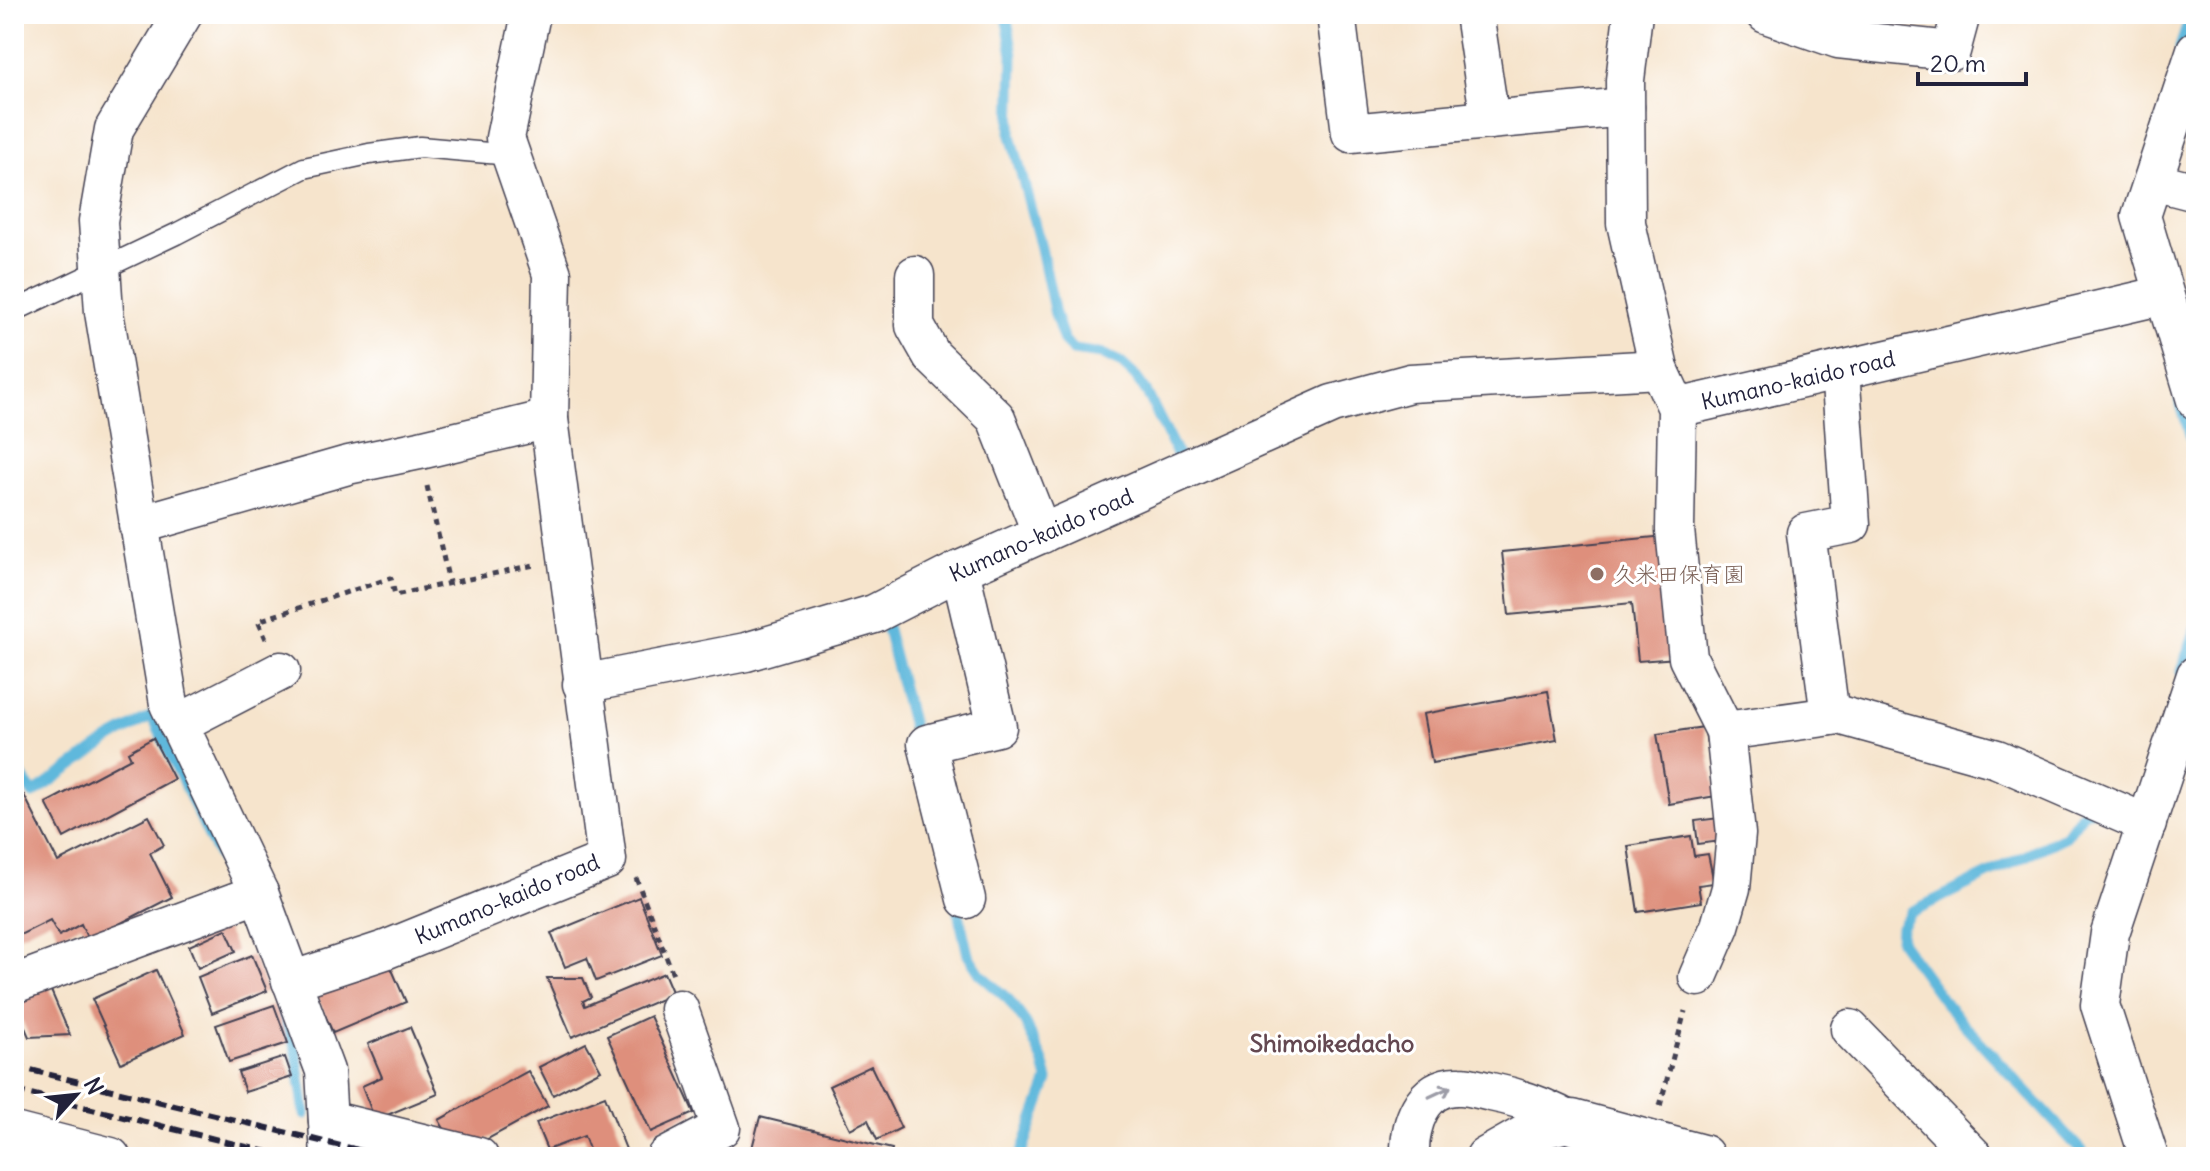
<svg xmlns="http://www.w3.org/2000/svg" width="2210" height="1171" viewBox="0 0 2210 1171" font-family="Delius,'Klee One',sans-serif">
  <rect width="100%" height="100%" fill="#fff"/>
  <filter id="ink" filterUnits="userSpaceOnUse"><feTurbulence type="fractalNoise" baseFrequency=".0125" numOctaves="2"/><feDisplacementMap in="SourceGraphic" scale="16" xChannelSelector="R" yChannelSelector="G"/><feConvolveMatrix kernelMatrix="1 2 1 2 8 2 1 2 1" color-interpolation-filters="sRGB"/></filter>
  <filter id="wash" filterUnits="userSpaceOnUse"><feTurbulence type="fractalNoise" baseFrequency=".006" numOctaves="4" result="noise"/><feDisplacementMap in="SourceGraphic" scale="32" xChannelSelector="R" yChannelSelector="G"/><feGaussianBlur stdDeviation="1.8" result="paint"/><feColorMatrix in="noise" values="0 0 0 0 0 0 0 0 0 0 0 0 0 0 0 0 0 1.4 0 .05"/><feComposite in="paint" operator="in"/></filter>
  <g filter="url(#wash)">
    <rect width="100%" height="100%" fill="#f6e4cc"/>
    <g fill="none" stroke-linecap="round" stroke-linejoin="round">
      <g stroke="#5eb8dc" stroke-width="11">
        <path d="M1006 14 1013 55 1011 135 1041 248 1055 314 1064 341 1073 350 1102 354 1120 362 1135 376 1146 391 1181 462 1177 463"/>
        <path d="M2180 48 2191 14"/>
        <path d="M2180 401 2196 454"/>
        <path d="M885 622 917 745"/>
        <path d="M2181 672 2196 627"/>
        <path d="M14 763 33 794 110 739 152 716 230 880"/>
        <path d="M957 906 968 955 981 975 1009 1000 1025 1022 1043 1061 1048 1080 1020 1157"/>
        <path d="M247 920 274 985"/>
        <path d="M282 1009 296 1050 305 1114"/>
        <path d="M2087 1157 1947 1006 1900 941 1901 927 1911 912 2066 836 2086 809 2089 810"/>
      </g>
    </g>
    <g id="blocks">
      <g fill="#de8f7b">
        <path d="M1665 536 1677 658 1638 661 1632 603 1509 615 1502 552Z"/>
        <path d="M1548 691 1557 740 1432 763 1423 714Z"/>
        <path d="M1704 727 1716 796 1669 804 1657 734Z"/>
        <path d="M153 738 174 779 64 838 46 803 131 758 128 752Z"/>
        <path d="M24 795 58 862 149 816 164 845 150 853 172 897 88 940 81 924 59 936 50 920 14 938V800Z"/>
        <path d="M1719 818 1722 841 1698 844 1695 821Z"/>
        <path d="M1691 836 1694 856 1708 854 1714 883 1698 885 1701 902 1638 912 1628 846Z"/>
        <path d="M639 897 662 955 596 981 587 958 565 967 551 933Z"/>
        <path d="M226 929 236 951 198 968 189 946Z"/>
        <path d="M252 955 267 991 212 1013 198 977Z"/>
        <path d="M387 958 406 1002 333 1033 314 990Z"/>
        <path d="M156 970 185 1034 121 1063 92 999Z"/>
        <path d="M664 973 673 994 572 1037 547 978H583L591 997 583 1001 585 1006Z"/>
        <path d="M49 986 70 1035 29 1037 14 1002Z"/>
        <path d="M274 1005 288 1043 229 1062 216 1025Z"/>
        <path d="M650 1016 694 1113 651 1132 607 1036Z"/>
        <path d="M410 1027 438 1094 375 1120 362 1086 382 1077 368 1044Z"/>
        <path d="M586 1043 601 1070 553 1095 539 1067Z"/>
        <path d="M285 1057 292 1077 245 1092 238 1072Z"/>
        <path d="M871 1066 901 1128 877 1140 868 1120 850 1129 829 1086Z"/>
        <path d="M528 1071 548 1106 475 1146 450 1139 439 1120Z"/>
        <path d="M605 1096 629 1157H592L584 1136 547 1150 536 1123Z"/>
        <path d="M760 1117 892 1149 890 1157H771L751 1152Z"/>
      </g>
    </g>
  </g>
  <g filter="url(#ink)">
    <use href="#blocks" fill-opacity="0" stroke="#423f51" stroke-width="2"/>
    <g fill="none" stroke-linecap="round" stroke-linejoin="round">
      <defs>
        <path id="lane" d="M14 311 176 234 304 168 369 154 420 147 511 155"/>
        <g id="street">
          <path d="M183 14 114 129 98 221 104 312 169 704 259 893 325 1071 330 1157"/>
          <path d="M1336 14 1351 133 1625 107"/>
          <path d="M1474 14 1490 120"/>
          <path d="M1633 14 1625 80 1626 223 1659 369 1677 408 1675 530 1688 658 1725 731 1736 834 1731 888 1720 926 1698 977"/>
          <path d="M1766 14 1838 39 1951 51 1961 14"/>
          <path d="M2196 50 2141 216 2196 400"/>
          <path d="M2153 181 2196 192"/>
          <path d="M915 275V326L932 356 996 418 1042 534"/>
          <path d="M1677 408 2164 295"/>
          <path d="M138 525 348 465 420 450 549 419"/>
          <path d="M960 570 997 727 927 744 966 899"/>
          <path d="M582 684 746 652 874 614 960 570 1332 404 1410 383 1659 369"/>
          <path d="M1830 716 1806 533 1851 524 1840 370"/>
          <path d="M178 724 281 671"/>
          <path d="M1725 731 1839 715 1997 759 2147 824"/>
          <path d="M291 981 385 950 607 860 549 419 552 274 505 138 531 14"/>
          <path d="M14 984 259 893"/>
          <path d="M1850 1029 1974 1157"/>
          <path d="M328 1120 479 1157"/>
          <path d="M14 1132 111 1157"/>
          <path d="M666 1157 721 1128 679 1009"/>
          <path d="M1410 1157C1409 1126 1421 1084 1460 1086 1470 1086 1481 1090 1491 1092 1521 1098 1546 1107 1572 1122"/>
          <path d="M1485 1157 1529 1132 1572 1122"/>
          <path d="M2149 1157 2100 1005 2110 933 2196 675"/>
        </g>
        <path id="secondary" d="M1572 1122 1702 1157"/>
      </defs>
      <use href="#lane" stroke="#423f51" stroke-width="23"/>
      <use href="#street" stroke="#423f51" stroke-width="41"/>
      <use href="#secondary" stroke="#423f51" stroke-width="47"/>
      <g stroke="#423f51" stroke-width="5" stroke-dasharray="6 6" stroke-linecap="butt">
        <path d="M427 486 449 582"/>
        <path d="M266 639 258 621 391 578 395 595 534 565"/>
        <path d="M636 878 673 974"/>
        <path d="M1660 1106 1685 1011"/>
      </g>
      <use href="#lane" stroke="#fff" stroke-width="20"/>
      <use href="#street" stroke="#fff" stroke-width="38"/>
      <use href="#secondary" stroke="#fff" stroke-width="44"/>
      <g stroke="#22223b" stroke-width="6" stroke-dasharray="12 6" stroke-linecap="butt">
        <path d="M14 1066 386 1157"/>
        <path d="M14 1090 288 1157"/>
      </g>
    </g>
    <defs><path id="oneway-shaft" d="M-6 0H5M1.5-3L5.5 0L1.5 3" fill="none" stroke-width="1.6" stroke-linecap="round" stroke-linejoin="round" transform="scale(2)"/></defs>
    <use stroke="#9c9ca7" href="#oneway-shaft" transform="translate(1440 1092) rotate(-25)"/>
  </g>
  <circle fill="#8d6e63" stroke="#fff" stroke-width="3" cx="1597" cy="574" r="8"/>
  <g text-anchor="middle" dominant-baseline="central" stroke-width="6" stroke-linejoin="round" paint-order="stroke">
    <g font-size="22" fill="#22223b" stroke="#fff">
      <text transform="translate(1798 380) rotate(-13)">Kumano-kaido road</text>
      <text transform="translate(1041 535) rotate(-24)">Kumano-kaido road</text>
      <text transform="translate(507 899) rotate(-23)">Kumano-kaido road</text>
    </g>
    <g font-size="22" fill="#785e54" stroke="#fff" text-anchor="start">
      <text x="1613" y="574">久米田保育園</text>
    </g>
    <g font-size="24" font-weight="bold" fill="#644851" stroke="#fff">
      <text x="1332" y="1043">Shimoikedacho</text>
    </g>
  </g>
  <rect width="2210" height="1171" fill="none" stroke="#fff" stroke-width="48"/>
  <g transform="translate(76 1095) rotate(63)" stroke="#ffffff" stroke-width="6" paint-order="stroke">
  <path d="M0-6L14 30L0 20L-14 30Z" fill="#22223b"/>
  <text y="-12" font-size="22" font-weight="bold" text-anchor="middle" fill="#22223b">N</text>
  </g>
  <path d="M1918 72v12h108v-12" fill="none" stroke="#22223b" stroke-width="4"/>
  <text x="1930" y="72" font-size="24" fill="#22223b" stroke="#ffffff" stroke-width="6" paint-order="stroke">20 m</text>
</svg>
